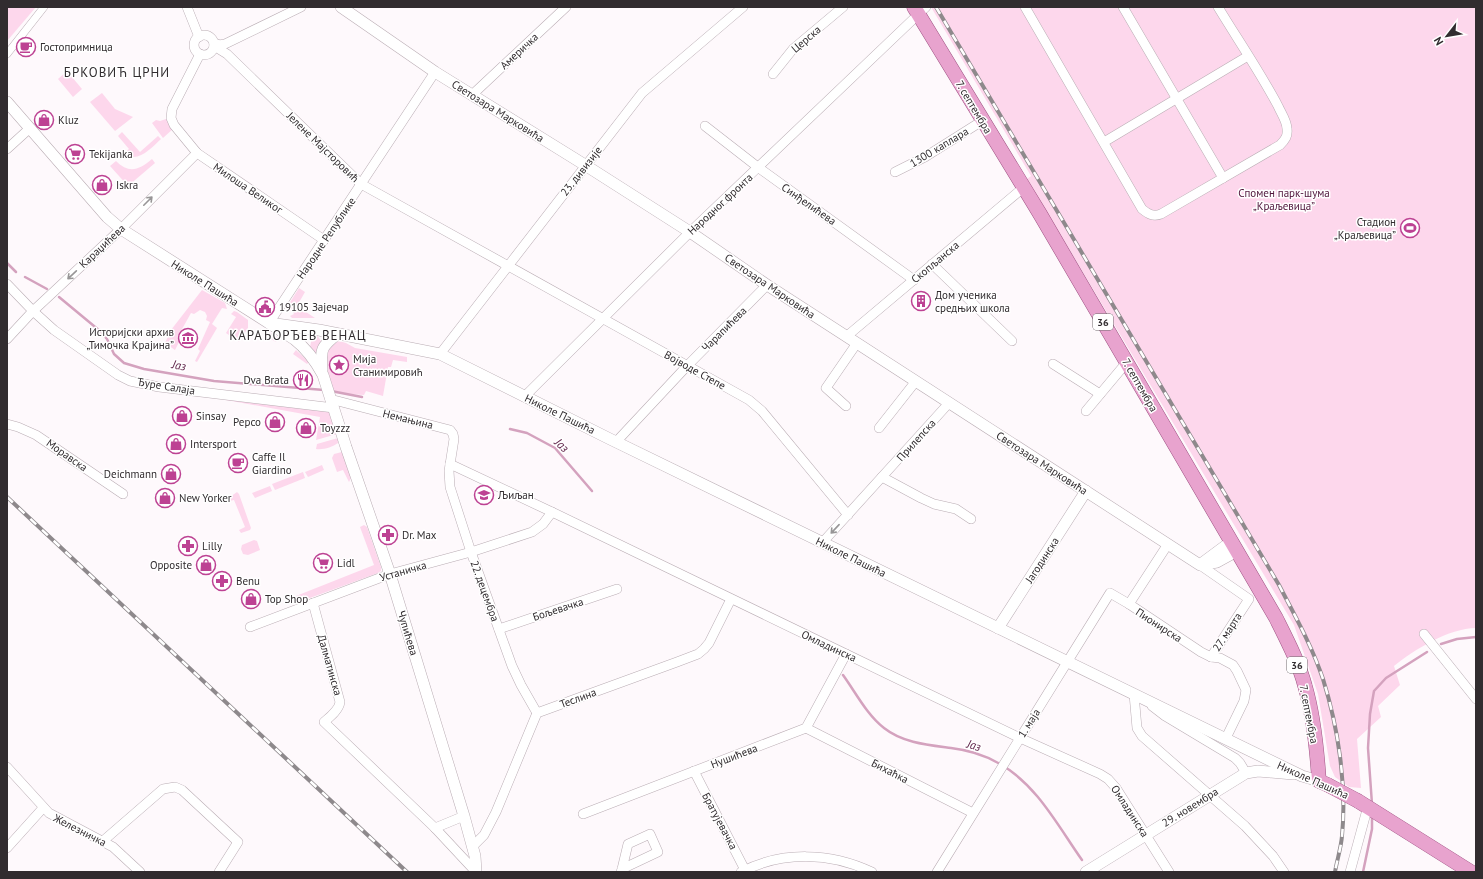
<svg xmlns="http://www.w3.org/2000/svg" width="1483" height="879" viewBox="0 0 1483 879" font-family="'PT Sans',sans-serif">
  <rect width="100%" height="100%" fill="#fef9fc"/>
  <g fill="#fdd7ec">
    <path d="M7 7H36L7 41Z"/>
    <path d="M931 7H1476V628C1449 628 1414 650 1394 666L1400 685 1378 706 1381 717 1357 739 1361 788 1349 787 1335 777 1330 766 1318 694 1294 625 1027 179 1031 176Z"/>
    <path d="M67 71 82 89 73 97 58 79Z"/>
    <path d="M102 93 115 109 133 117 115 131 90 102Z"/>
    <path d="M169 118 174 128 163 138 152 123 156 120 160 121Z"/>
    <path d="M122 132 140 152 158 136 161 139C152 147 137 165 124 153L129 149 118 136Z"/>
    <path d="M152 159 155 163 128 186 110 166 116 161C129 174 139 170 152 159Z"/>
    <path d="M299 288 305 292 297 306 315 318H292L290 316 294 314 292 310 287 312V307Z"/>
    <path d="M202 290 225 303 227 309 222 308 212 324 217 328 197 362 195 361 200 351 198 349 210 322 206 320 207 316 205 312 200 310 194 314 191 313 177 338 180 340 175 350 165 343 171 330Z"/>
    <path d="M234 311 237 312 248 320V328L243 335 239 336 240 340 239 342 226 333 236 317 231 314Z"/>
    <path d="M269 332 279 338 276 342 266 336Z"/>
    <path d="M317 335 321 341 318 357 310 347 312 337Z"/>
    <path d="M339 341 346 343 355 348 407 357V362L393 360 391 367H388L383 396 366 391 364 395 335 393 333 392C326 374 317 352 339 341Z"/>
    <path d="M296 350 309 362 307 364 293 354Z"/>
    <path d="M226 397 330 412 337 434 316 440 320 417 226 400Z"/>
    <path d="M338 438V443C332 447 324 450 316 449L317 444Z"/>
    <path d="M342 452 351 478 349 482 343 470 337 472 332 458 334 454Z"/>
    <path d="M322 465 324 470 308 477 305 472Z"/>
    <path d="M303 472 305 478 275 490 272 484Z"/>
    <path d="M270 486 272 491 255 498 252 493Z"/>
    <path d="M237 492 239 494 251 528 250 530 241 533 239 530 245 527 234 500 229 501 228 500 230 497Z"/>
    <path d="M364 525 367 527 381 567V571L378 573 299 602 296 596 374 565 360 527Z"/>
    <path d="M254 540 257 541 260 550 248 555 243 554 241 549 242 545Z"/>
  </g>
  <g fill="none" stroke-linecap="round" stroke-linejoin="round">
    <g stroke="#d4a2be" stroke-width="2.5">
      <path d="M7 263 16 272"/>
      <path d="M25 277 47 289"/>
      <path d="M59 297 100 331 107 339 114 354 124 363 144 369 214 381 324 390"/>
      <path d="M331 391 362 397"/>
      <path d="M510 429 527 433 555 448 592 491"/>
      <path d="M1441 644 1457 639 1476 637"/>
      <path d="M843 675C856 693 867 715 884 728 903 743 928 745 951 748 968 750 985 755 1000 764 1037 785 1058 826 1082 860"/>
      <path d="M1372 804 1368 748 1370 714 1374 691 1386 678 1427 652"/>
      <path d="M1363 872 1372 829V815"/>
    </g>
    <defs>
      <path id="pedestrian" d="M7 54 44 7"/>
      <g id="minor">
        <path d="M187 7 199 37"/>
        <path d="M1025 7 1142 209C1148 214 1153 217 1161 214L1280 145C1285 140 1288 136 1287 129 1287 121 1281 113 1278 106 1260 72 1238 40 1218 7"/>
        <path d="M1123 7 1223 178"/>
        <circle cx="204" cy="45" r="10"/>
        <path d="M214 43 219 45 225 44 301 7"/>
        <path d="M214 46 227 54 361 184 749 400 762 411 848 515"/>
        <path d="M200 54 172 109 171 118 174 125 197 153 324 240"/>
        <path d="M773 74 793 49 843 7"/>
        <path d="M472 95 566 7"/>
        <path d="M705 126 759 168 914 280"/>
        <path d="M1104 142 1248 56"/>
        <path d="M7 149 29 129"/>
        <path d="M895 172 925 157 982 121"/>
        <path d="M932 264 1012 341"/>
        <path d="M7 284 33 311 54 330 118 375 130 381 159 387 334 408"/>
        <path d="M269 323 435 72"/>
        <path d="M847 336 1023 188"/>
        <path d="M7 339 33 311 121 229 197 153"/>
        <path d="M440 354 642 93 743 7"/>
        <path d="M1053 364 1100 394"/>
        <path d="M524 397 690 232 926 7"/>
        <path d="M330 399 450 430 453 434 454 439 449 471 450 487 471 552 512 666 521 685 537 713"/>
        <path d="M846 406 826 388 857 343"/>
        <path d="M1086 411 1127 362"/>
        <path d="M7 424 18 427 36 435 123 494"/>
        <path d="M879 428 916 381"/>
        <path d="M616 442 687 366 767 285"/>
        <path d="M450 464 552 512 1020 738 1100 774 1108 779 1116 788 1169 872"/>
        <path d="M882 477 921 498 934 504 956 509 971 519"/>
        <path d="M822 543 949 403"/>
        <path d="M1168 544 1129 604 1201 652 1211 657 1220 658 1233 665 1237 671 1246 690 1244 701 1226 738"/>
        <path d="M1200 565 1249 599 1211 657"/>
        <path d="M313 603 340 702C339 710 330 717 324 722L435 828 476 872"/>
        <path d="M250 627 390 574 471 552 532 532 543 524 552 512"/>
        <path d="M499 629 617 589"/>
        <path d="M1424 634 1476 699"/>
        <path d="M1134 694 1137 728 1142 736 1245 826 1273 856 1284 872"/>
        <path d="M1152 706 1165 716 1235 758 1240 763 1246 773"/>
        <path d="M806 728 973 813"/>
        <path d="M7 767 49 813 113 847 140 872"/>
        <path d="M694 771 745 870"/>
        <path d="M583 814 806 728 846 654"/>
        <path d="M435 828 464 816"/>
        <path d="M103 841 163 789 175 787 182 790 238 842 219 872"/>
        <path d="M472 847 484 835 496 812 537 713 677 662 698 654 704 649 709 643 731 599"/>
        <path d="M7 848 43 808"/>
        <path d="M621 872 622 869 628 844 650 834 658 852 622 869"/>
        <path d="M741 872C782 851 830 852 872 872"/>
        <path d="M937 872 1110 593 1129 604"/>
        <path d="M1350 872 1368 806"/>
      </g>
      <g id="tertiary">
        <path d="M341 7 435 72 585 165 690 232 767 285 1200 565 1217 562 1237 551"/>
        <path d="M7 102 107 217 121 229 294 339C307 349 315 360 323 375L346 447 390 574 464 816 475 856 476 872"/>
        <path d="M269 323 319 330 440 354 610 439 1302 776 1319 781"/>
        <path d="M322 370C321 349 320 348 337 334"/>
        <path d="M1201 564 1232 541"/>
        <path d="M998 628 1086 491"/>
        <path d="M1086 872 1246 773 1258 771 1293 774"/>
      </g>
      <g id="primary">
        <path d="M914 7 1040 214 1276 618C1287 640 1299 663 1305 686 1314 717 1317 750 1319 781L1328 785"/>
        <path d="M1358 801 1471 872"/>
      </g>
    </defs>
    <use href="#pedestrian" stroke="#baadb4" stroke-width="8"/>
    <use href="#minor" stroke="#baadb4" stroke-width="10"/>
    <use href="#tertiary" stroke="#baadb4" stroke-width="12"/>
    <use href="#primary" stroke="#9e5282" stroke-width="15"/>
    <use href="#pedestrian" stroke="#fff" stroke-width="7"/>
    <use href="#minor" stroke="#fff" stroke-width="9"/>
    <use href="#tertiary" stroke="#fff" stroke-width="11"/>
    <use href="#primary" stroke="#e8a3ce" stroke-width="14"/>
    <defs>
      <g id="rail">
        <path d="M936 7 1279 585C1295 616 1312 646 1323 679 1338 727 1347 785 1342 836 1341 848 1337 860 1335 872"/>
        <path d="M7 497 407 872"/>
      </g>
    </defs>
    <use href="#rail" stroke="#8e898c" stroke-width="4"/>
    <use href="#rail" stroke="#fff" stroke-width="2.5" stroke-dasharray="8" stroke-linecap="butt"/>
    <defs>
      <path id="primary-bridge" d="M1328 785 1358 801"/>
    </defs>
    <use href="#primary-bridge" stroke="#9e5282" stroke-width="15" stroke-linecap="butt"/>
    <use href="#primary-bridge" stroke="#e8a3ce" stroke-width="14"/>
  </g>
  <defs><path id="oneway-shaft" d="M-6 0H5M1.5-3L5.5 0L1.5 3" fill="none" stroke-width="1.6" stroke-linecap="round" stroke-linejoin="round"/></defs>
  <g stroke="#989697">
    <use href="#oneway-shaft" transform="translate(148 201) rotate(-45)"/>
    <use href="#oneway-shaft" transform="translate(72 275) rotate(137)"/>
    <use href="#oneway-shaft" transform="translate(835 529) rotate(133)"/>
  </g>
  <defs>
    <symbol id="cafe-ring" viewBox="-11 -11 22 22"><circle r="9.5" fill="#fff" stroke="#bd4293" stroke-width="1.5"/><path d="M-5.5-4.5H6V0H3Q3 3.5 0 3.5H-2.5Q-5.5 3.5-5.5 0ZM3-3.2v2h1.7v-2ZM-6 4.5H4V6H-6Z" fill="#bd4293"/></symbol>
    <symbol id="shop-ring" viewBox="-11 -11 22 22"><circle r="9.5" fill="#fff" stroke="#bd4293" stroke-width="1.5"/><path d="M-5-2.5h2.3a2.7 3.5 0 0 1 5.4 0H5L5.5 6h-11ZM-1.5-2.5h3a1.5 2.3 0 0 0-3 0Z" fill="#bd4293"/></symbol>
    <symbol id="supermarket-ring" viewBox="-11 -11 22 22"><circle r="9.5" fill="#fff" stroke="#bd4293" stroke-width="1.5"/><path d="M-6-5.5h2.5l.6 2H6L4.5 2H-2.5L-4.4-4H-6ZM-1.5 3.2a1.3 1.3 0 1 0 .1 0ZM3 3.2a1.3 1.3 0 1 0 .1 0Z" fill="#bd4293"/></symbol>
    <symbol id="stadium-ring" viewBox="-11 -11 22 22"><circle r="9.5" fill="#fff" stroke="#bd4293" stroke-width="1.5"/><path d="M0-5a6.5 5 0 1 0 0 10a6.5 5 0 1 0 0-10ZM-3.5-1.8h7v3.6h-7Z" fill="#bd4293"/></symbol>
    <symbol id="building-ring" viewBox="-11 -11 22 22"><circle r="9.5" fill="#fff" stroke="#bd4293" stroke-width="1.5"/><path d="M-4-6H4V6H1V3H-1V6H-4ZM-2.5-4.3h1.7v1.8h-1.7ZM.8-4.3h1.7v1.8H.8ZM-2.5-1h1.7V.8h-1.7ZM.8-1h1.7V.8H.8Z" fill="#bd4293"/></symbol>
    <symbol id="civic-ring" viewBox="-11 -11 22 22"><circle r="9.5" fill="#fff" stroke="#bd4293" stroke-width="1.5"/><path d="M-.6-6.5H3V-4.5H.6V-3L4-1V1h2V6H-6V1h2V-1L-.6-3ZM-1.2 2.5V6h2.4V2.5Z" fill="#bd4293"/></symbol>
    <symbol id="museum-ring" viewBox="-11 -11 22 22"><circle r="9.5" fill="#fff" stroke="#bd4293" stroke-width="1.5"/><path d="M0-6L6-3V-2H-6V-3ZM-5-1h2V3h-2ZM-1-1h2V3h-2ZM3-1h2V3H3ZM-6 4H6V6H-6Z" fill="#bd4293"/></symbol>
    <symbol id="sight-ring" viewBox="-11 -11 22 22"><circle r="9.5" fill="#fff" stroke="#bd4293" stroke-width="1.5"/><path d="M0-6L1.8-2.2L6-1.7L2.9 1.2L3.7 5.4L0 3.3L-3.7 5.4L-2.9 1.2L-6-1.7L-1.8-2.2Z" fill="#bd4293"/></symbol>
    <symbol id="restaurant-ring" viewBox="-11 -11 22 22"><circle r="9.5" fill="#fff" stroke="#bd4293" stroke-width="1.5"/><path d="M-5-6h1v4h1v-4h1v4h1v-4h1v5L-1.5 .5V6h-2V.5L-5-1ZM5-6V6H3V1.5H1.5Q1.5-4 5-6Z" fill="#bd4293"/></symbol>
    <symbol id="school-ring" viewBox="-11 -11 22 22"><circle r="9.5" fill="#fff" stroke="#bd4293" stroke-width="1.5"/><path d="M0-5L7-2L0 1L-7-2ZM-4 1L0 2.5L4 1V4Q0 6-4 4Z" fill="#bd4293"/></symbol>
    <symbol id="pharmacy-ring" viewBox="-11 -11 22 22"><circle r="9.5" fill="#fff" stroke="#bd4293" stroke-width="1.5"/><path d="M-2-6h4v4h4v4h-4v4h-4v-4h-4v-4h4Z" fill="#bd4293"/></symbol>
  </defs>
  <g fill-rule="evenodd">
    <use href="#cafe-ring" x="15" y="36" width="22" height="22"/>
    <use href="#shop-ring" x="33" y="109" width="22" height="22"/>
    <use href="#supermarket-ring" x="64" y="143" width="22" height="22"/>
    <use href="#shop-ring" x="91" y="174" width="22" height="22"/>
    <use href="#stadium-ring" x="1399" y="217" width="22" height="22"/>
    <use href="#building-ring" x="910" y="290" width="22" height="22"/>
    <use href="#civic-ring" x="254" y="296" width="22" height="22"/>
    <use href="#museum-ring" x="177" y="327" width="22" height="22"/>
    <use href="#sight-ring" x="328" y="354" width="22" height="22"/>
    <use href="#restaurant-ring" x="292" y="369" width="22" height="22"/>
    <use href="#shop-ring" x="171" y="405" width="22" height="22"/>
    <use href="#shop-ring" x="264" y="411" width="22" height="22"/>
    <use href="#shop-ring" x="295" y="417" width="22" height="22"/>
    <use href="#shop-ring" x="165" y="433" width="22" height="22"/>
    <use href="#cafe-ring" x="227" y="452" width="22" height="22"/>
    <use href="#shop-ring" x="160" y="463" width="22" height="22"/>
    <use href="#school-ring" x="473" y="484" width="22" height="22"/>
    <use href="#shop-ring" x="154" y="487" width="22" height="22"/>
    <use href="#pharmacy-ring" x="377" y="524" width="22" height="22"/>
    <use href="#pharmacy-ring" x="177" y="535" width="22" height="22"/>
    <use href="#supermarket-ring" x="312" y="552" width="22" height="22"/>
    <use href="#shop-ring" x="195" y="554" width="22" height="22"/>
    <use href="#pharmacy-ring" x="211" y="570" width="22" height="22"/>
    <use href="#shop-ring" x="240" y="588" width="22" height="22"/>
  </g>
  <g text-anchor="middle" dominant-baseline="central" stroke-width="3" stroke-linejoin="round" paint-order="stroke">
    <g fill="#fff" stroke="#6f6b6d" stroke-width="1">
      <rect x="1093" y="314" width="20" height="16" rx="3"/>
      <rect x="1287" y="657" width="20" height="16" rx="3"/>
    </g>
    <g font-size="10" font-weight="bold" fill="#312c2f">
      <text x="1103" y="322">36</text>
      <text x="1297" y="665">36</text>
    </g>
    <g font-size="11" fill="#312c2f" stroke="#fff">
      <text transform="translate(806 39) rotate(-41)">Церска</text>
      <text transform="translate(519 51) rotate(-43)">Америчка</text>
      <text transform="translate(974 107) rotate(59)">7. септембра</text>
      <text transform="translate(498 111) rotate(32)">Светозара Марковића</text>
      <text transform="translate(323 147) rotate(44)">Јелене Мајсторовић</text>
      <text transform="translate(939 147) rotate(-31)">1300 каплара</text>
      <text transform="translate(581 171) rotate(-52)">23. дивизије</text>
      <text transform="translate(248 188) rotate(34)">Милоша Великог</text>
      <text transform="translate(720 204) rotate(-43)">Народног фронта</text>
      <text transform="translate(809 204) rotate(35)">Синђелићева</text>
      <text transform="translate(326 238) rotate(-56)">Народне Републике</text>
      <text transform="translate(102 246) rotate(-43)">Караџићева</text>
      <text transform="translate(935 262) rotate(-40)">Скопљанска</text>
      <text transform="translate(205 283) rotate(32)">Николе Пашића</text>
      <text transform="translate(770 286) rotate(34)">Светозара Марковића</text>
      <text transform="translate(724 329) rotate(-45)">Чарапићева</text>
      <text transform="translate(695 370) rotate(29)">Војводе Степе</text>
      <text transform="translate(1140 385) rotate(60)">7. септембра</text>
      <text transform="translate(166 386) rotate(9)">Ђуре Салаја</text>
      <text transform="translate(560 414) rotate(26)">Николе Пашића</text>
      <text transform="translate(408 419) rotate(14)">Немањина</text>
      <text transform="translate(916 440) rotate(-48)">Прилепска</text>
      <text transform="translate(67 455) rotate(35)">Моравска</text>
      <text transform="translate(1042 463) rotate(33)">Светозара Марковића</text>
      <text transform="translate(851 557) rotate(26)">Николе Пашића</text>
      <text transform="translate(1042 560) rotate(-57)">Јагодинска</text>
      <text transform="translate(403 571) rotate(-16)">Устаничка</text>
      <text transform="translate(485 591) rotate(70)">22. децембра</text>
      <text transform="translate(558 609) rotate(-18)">Бољевачка</text>
      <text transform="translate(1159 625) rotate(33)">Пионирска</text>
      <text transform="translate(1227 632) rotate(-57)">27. марта</text>
      <text transform="translate(408 633) rotate(73)">Чупићева</text>
      <text transform="translate(829 646) rotate(25)">Омладинска</text>
      <text transform="translate(330 665) rotate(74)">Далматинска</text>
      <text transform="translate(578 698) rotate(-20)">Теслина</text>
      <text transform="translate(1309 714) rotate(79)">7. септембра</text>
      <text transform="translate(1029 723) rotate(-58)">1. маја</text>
      <text transform="translate(734 756) rotate(-21)">Нушићева</text>
      <text transform="translate(890 771) rotate(27)">Бихаћка</text>
      <text transform="translate(1313 780) rotate(24)">Николе Пашића</text>
      <text transform="translate(1190 807) rotate(-32)">29. новембра</text>
      <text transform="translate(1130 811) rotate(57)">Омладинска</text>
      <text transform="translate(720 821) rotate(62)">Братујевачка</text>
      <text transform="translate(80 830) rotate(27)">Железничка</text>
    </g>
    <g font-size="11" fill="#312c2f" stroke="#fff" text-anchor="start">
      <text x="40" y="47">Гостопримница</text>
      <text x="58" y="120">Kluz</text>
      <text x="89" y="154">Tekijanka</text>
      <text x="116" y="185">Iskra</text>
      <text x="1396" y="222" text-anchor="end">Стадион<tspan x="1396" dy="13">„Краљевица”</tspan></text>
      <text x="935" y="295">Дом ученика<tspan x="935" dy="13">средњих школа</tspan></text>
      <text x="279" y="307">19105 Зајечар</text>
      <text x="174" y="332" text-anchor="end">Историјски архив<tspan x="174" dy="13">„Тимочка Крајина”</tspan></text>
      <text x="353" y="359">Мија<tspan x="353" dy="13">Станимировић</tspan></text>
      <text x="289" y="380" text-anchor="end">Dva Brata</text>
      <text x="196" y="416">Sinsay</text>
      <text x="261" y="422" text-anchor="end">Pepco</text>
      <text x="320" y="428">Toyzzz</text>
      <text x="190" y="444">Intersport</text>
      <text x="252" y="457">Caffe Il<tspan x="252" dy="13">Giardino</tspan></text>
      <text x="157" y="474" text-anchor="end">Deichmann</text>
      <text x="498" y="495">Љиљан</text>
      <text x="179" y="498">New Yorker</text>
      <text x="402" y="535">Dr. Max</text>
      <text x="202" y="546">Lilly</text>
      <text x="337" y="563">Lidl</text>
      <text x="192" y="565" text-anchor="end">Opposite</text>
      <text x="236" y="581">Benu</text>
      <text x="265" y="599">Top Shop</text>
    </g>
    <g font-size="11" fill="#4f153b" stroke="#fff">
      <text x="1284" y="193">Спомен парк-шума<tspan x="1284" dy="13">„Краљевица”</tspan></text>
    </g>
    <g font-size="12" font-style="italic" fill="#62264c" stroke="#fff">
      <text transform="translate(179 365) rotate(11)">Јаз</text>
      <text transform="translate(562 445) rotate(42)">Јаз</text>
      <text transform="translate(974 745) rotate(15)">Јаз</text>
    </g>
    <g font-size="13" letter-spacing="1" fill="#312c2f" stroke="#fff">
      <text x="117" y="72">БРКОВИЋ ЦРНИ</text>
      <text x="298" y="335">КАРАЂОРЂЕВ ВЕНАЦ</text>
    </g>
  </g>
  <rect width="1483" height="879" fill="none" stroke="#312c2f" stroke-width="16"/>
  <g transform="translate(1447 36) rotate(239)" stroke="#ffffff" stroke-width="3" paint-order="stroke">
  <path d="M0-3L7 15L0 10L-7 15Z" fill="#312c2f"/>
  <text y="-6" font-size="11" font-weight="bold" text-anchor="middle" fill="#312c2f">N</text>
  </g>
</svg>
